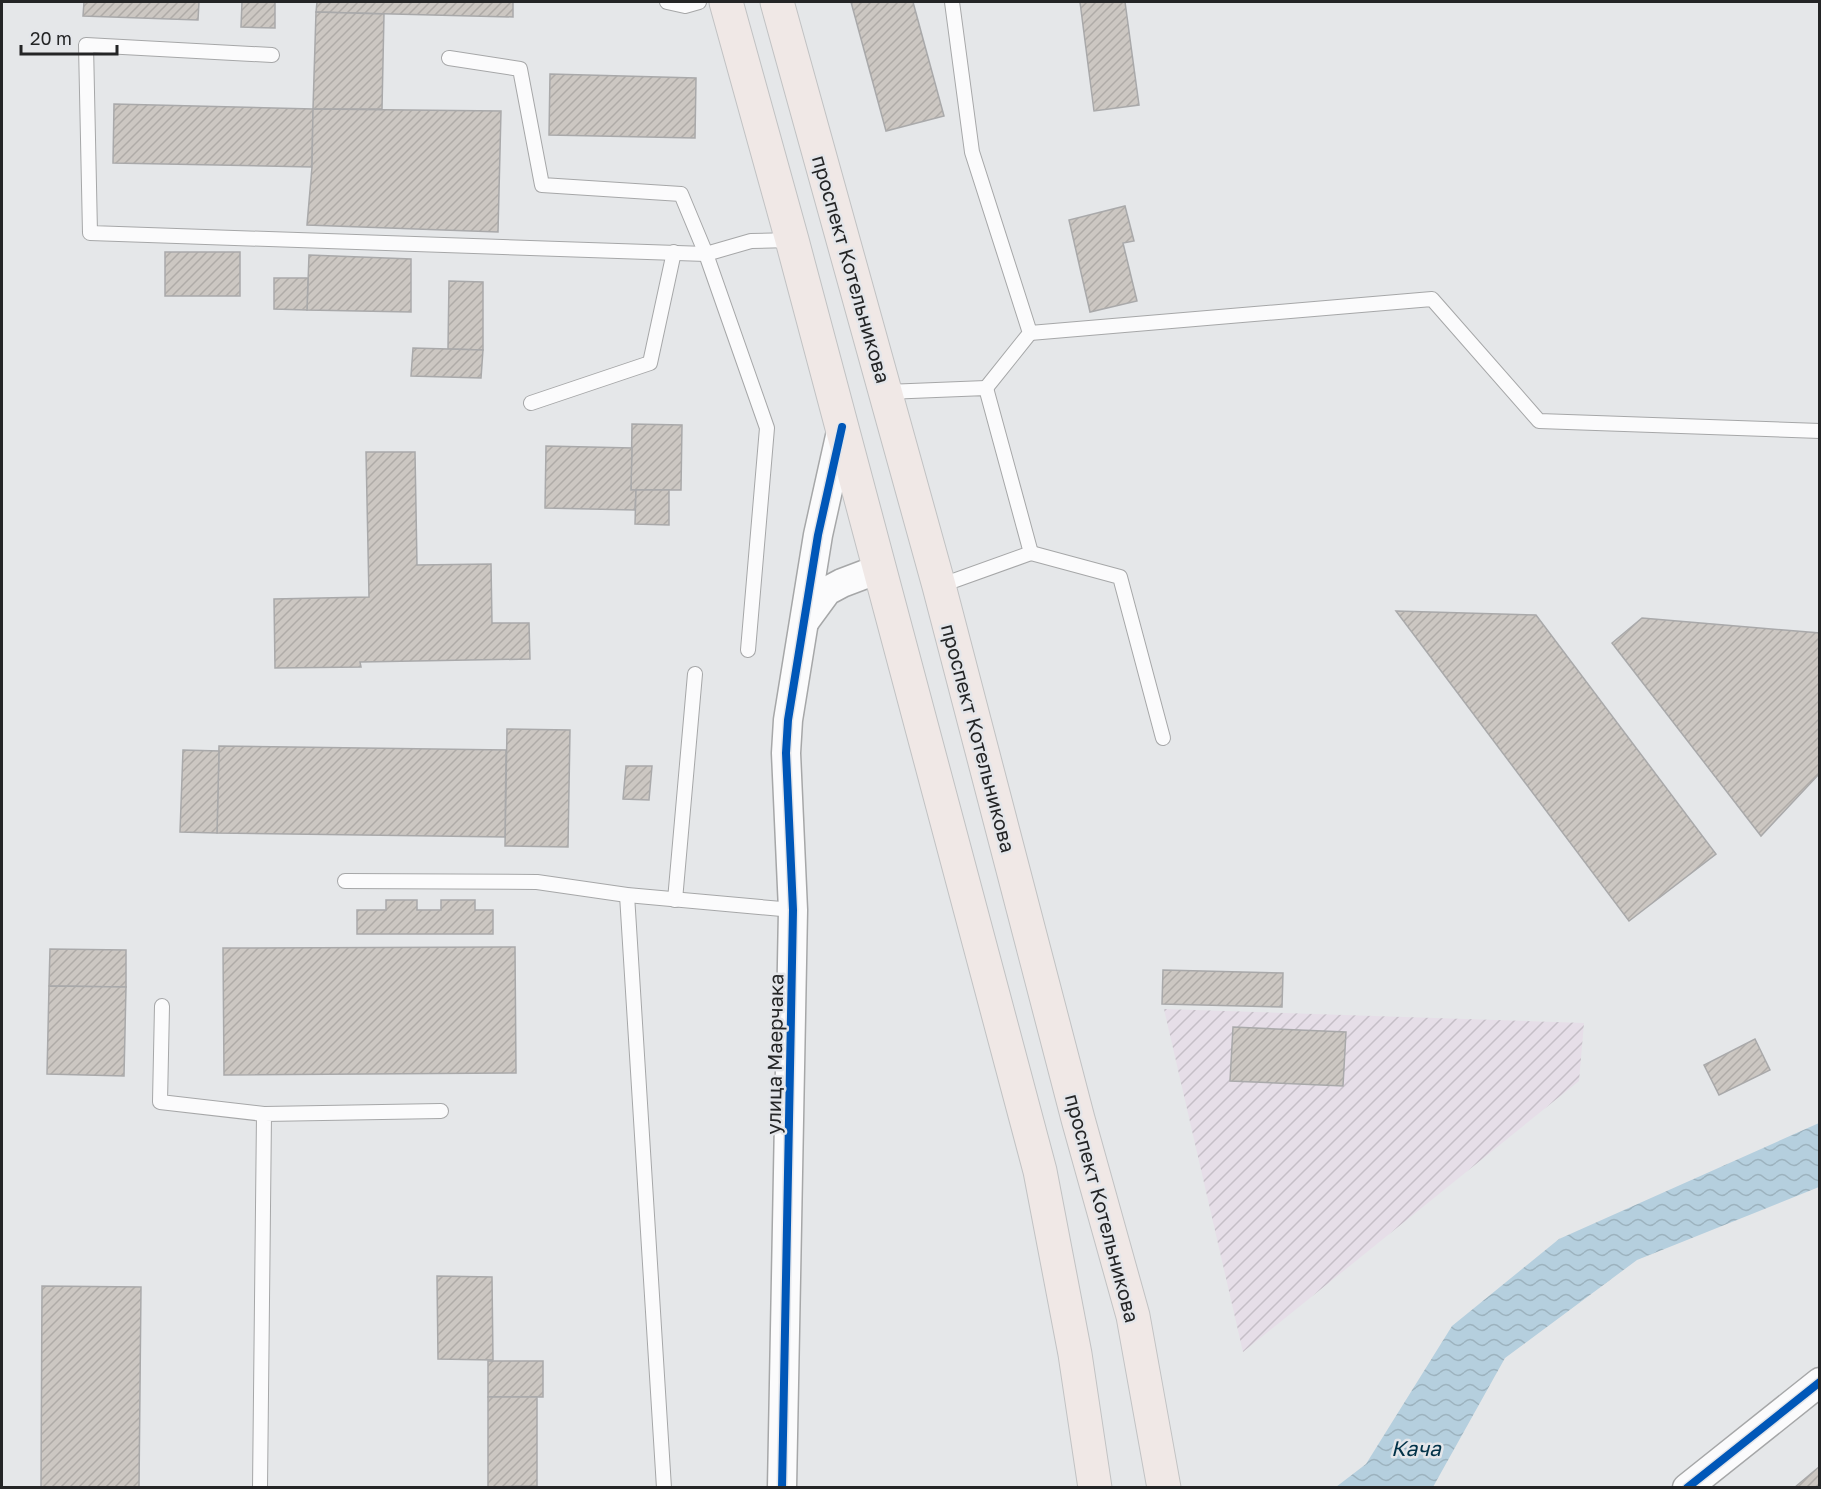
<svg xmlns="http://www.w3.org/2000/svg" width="1821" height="1489" viewBox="0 0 1821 1489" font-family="'Golos Text',sans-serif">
  <defs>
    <pattern id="industrial-furrows" width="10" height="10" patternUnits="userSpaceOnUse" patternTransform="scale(1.5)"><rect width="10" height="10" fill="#e6dee8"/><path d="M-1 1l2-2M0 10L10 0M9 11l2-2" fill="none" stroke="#c5bec7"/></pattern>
    <pattern id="water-waves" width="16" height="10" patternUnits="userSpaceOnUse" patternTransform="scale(1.5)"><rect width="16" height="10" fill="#b5cfde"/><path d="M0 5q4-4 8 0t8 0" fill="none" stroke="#9cb2be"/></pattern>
    <pattern id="building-hatch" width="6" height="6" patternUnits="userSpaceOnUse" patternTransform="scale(1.5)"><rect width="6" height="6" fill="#ccc7c2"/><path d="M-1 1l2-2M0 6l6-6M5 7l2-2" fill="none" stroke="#afaba7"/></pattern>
  </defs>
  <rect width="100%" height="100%" fill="#e5e7e9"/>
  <path fill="url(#industrial-furrows)" d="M1164 1009 1584 1023 1579 1081 1243 1352Z"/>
  <path fill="url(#water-waves)" d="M1819 1123V1187L1637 1260 1505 1358 1433 1487H1336L1366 1464 1452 1326 1559 1239Z"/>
  <g fill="url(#building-hatch)" stroke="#a9a9aa" stroke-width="1.5">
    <path d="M84 2H199L198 20 83 16Z"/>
    <path d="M242 2H275V28L241 27Z"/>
    <path d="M317 2H513V17L316 12Z"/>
    <path d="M851 2H913L944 116 886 131Z"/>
    <path d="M1080 2H1125L1139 105 1094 111Z"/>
    <path d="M316 12 384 14 382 109H313Z"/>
    <path d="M550 74 696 78 695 138 549 135Z"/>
    <path d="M114 104 313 109 312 167 113 163Z"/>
    <path d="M313 109 501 111 498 232 307 225 312 167Z"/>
    <path d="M1125 206 1134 241 1123 243 1137 301 1090 312 1069 220Z"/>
    <rect x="165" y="252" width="75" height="44"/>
    <path d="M309 255 411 259V312L307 310Z"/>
    <path d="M274 278H308L307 310 274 309Z"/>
    <path d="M449 281 483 282V350L448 349Z"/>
    <path d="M413 348 483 350 481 378 411 376Z"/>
    <path d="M632 424 682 425 681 490H631Z"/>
    <path d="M546 446 632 448 631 490H636L635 510 545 508Z"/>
    <path d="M366 452H415L417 565 491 564 492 623H529L530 659 360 662 361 667 275 668 274 599 369 597Z"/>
    <path d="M636 490H669V525L635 524Z"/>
    <path d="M1396 611 1536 615 1716 854 1629 921Z"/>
    <path d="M1642 618 1820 633V773L1761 836 1612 643Z"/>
    <path d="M507 729 570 730 568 847 505 846Z"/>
    <path d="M219 746 506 750 505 837 217 833Z"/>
    <path d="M183 750 219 751 217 833 180 832Z"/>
    <path d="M626 766H652L649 800 623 799Z"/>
    <path d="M386 900H417V910H441V900H475V910H493V934H357V910H386Z"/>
    <path d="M515 947 516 1073 224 1075 223 948Z"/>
    <path d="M50 949 126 950V987L49 986Z"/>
    <path d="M1163 970 1283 973 1282 1007 1162 1004Z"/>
    <path d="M49 986 126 987 124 1076 47 1074Z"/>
    <path d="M1233 1027 1346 1032 1343 1086 1230 1081Z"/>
    <path d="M1755 1039 1770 1070 1719 1095 1704 1065Z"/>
    <path d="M437 1276 492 1277 493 1360 438 1359Z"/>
    <path d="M42 1286 141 1287 139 1488H41Z"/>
    <rect x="488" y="1361" width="55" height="36"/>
    <path d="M488 1397H537V1486L488 1487Z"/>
    <path d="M1820 1466V1488H1794Z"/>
  </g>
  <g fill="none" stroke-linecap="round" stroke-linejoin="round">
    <defs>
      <g id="service">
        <path d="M667 2 685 6 699 2"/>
        <path d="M952 2 972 152 1030 333 986 388"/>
        <path d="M272 55 86 45 90 233 706 254 751 241 792 240"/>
        <path d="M449 58 520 69 542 185 681 194 706 254 767 428 748 650"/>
        <path d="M1030 333 1432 299 1539 421 1820 431"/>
        <path d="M886 392 986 388 1031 553 939 586"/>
        <path d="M531 403 650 363 674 252"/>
        <path d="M1031 553 1120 577 1163 738"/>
        <path d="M345 881 537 882 627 895 793 910"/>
        <path d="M627 895 664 1488"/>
        <path d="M675 900 695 674"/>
        <path d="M162 1006 160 1102 264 1114"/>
        <path d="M260 1488 264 1114 441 1111"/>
      </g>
      <g id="minor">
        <path d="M805 621 827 591 842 583 879 569"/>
        <path d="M782 1488 793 910 786 753 788 720 818 535 842 427"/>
        <path d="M1687 1488 1820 1382"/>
      </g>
      <g id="trunk">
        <path d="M726 2 792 240 1040 1171 1075 1354 1095 1488"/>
        <path d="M777 2 939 586 1078 1119 1133 1316 1164 1488"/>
      </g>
    </defs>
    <use href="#service" stroke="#a6a7a8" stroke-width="16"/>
    <use href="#minor" stroke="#a6a7a8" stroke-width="31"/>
    <use href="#trunk" stroke="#c1c2c3" stroke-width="35"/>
    <use href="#service" stroke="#fbfbfc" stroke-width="14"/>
    <use href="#minor" stroke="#fbfbfc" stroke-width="28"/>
    <use href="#trunk" stroke="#f0e8e6" stroke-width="33"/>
    <defs>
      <g id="cycleway">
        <path d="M782 1488 793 910 786 753 788 720 818 535 842 427"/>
        <path d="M1687 1488 1820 1382"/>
      </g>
    </defs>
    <use href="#cycleway" stroke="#e4e6ea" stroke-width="11"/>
    <use href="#cycleway" stroke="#0057b8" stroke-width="8"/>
  </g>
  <g text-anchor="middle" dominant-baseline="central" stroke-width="5" stroke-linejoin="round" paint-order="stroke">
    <g font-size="20" fill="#242526" stroke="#e4e6ea">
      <text transform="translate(852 269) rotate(74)">проспект Котельникова</text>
      <text transform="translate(979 738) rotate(75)">проспект Котельникова</text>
      <text transform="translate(774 1054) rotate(-89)">улица Маерчака</text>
      <text transform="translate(1103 1208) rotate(75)">проспект Котельникова</text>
    </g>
    <g font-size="21" font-style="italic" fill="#003147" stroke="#e4e6ea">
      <text x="1416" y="1448">Кача</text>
    </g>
  </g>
  <rect width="1821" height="1489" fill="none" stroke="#242526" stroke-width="6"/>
  <path d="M21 45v9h96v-9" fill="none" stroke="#242526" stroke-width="3"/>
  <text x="30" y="45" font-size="18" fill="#242526" stroke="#e4e6ea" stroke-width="4.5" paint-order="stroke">20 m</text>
</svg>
